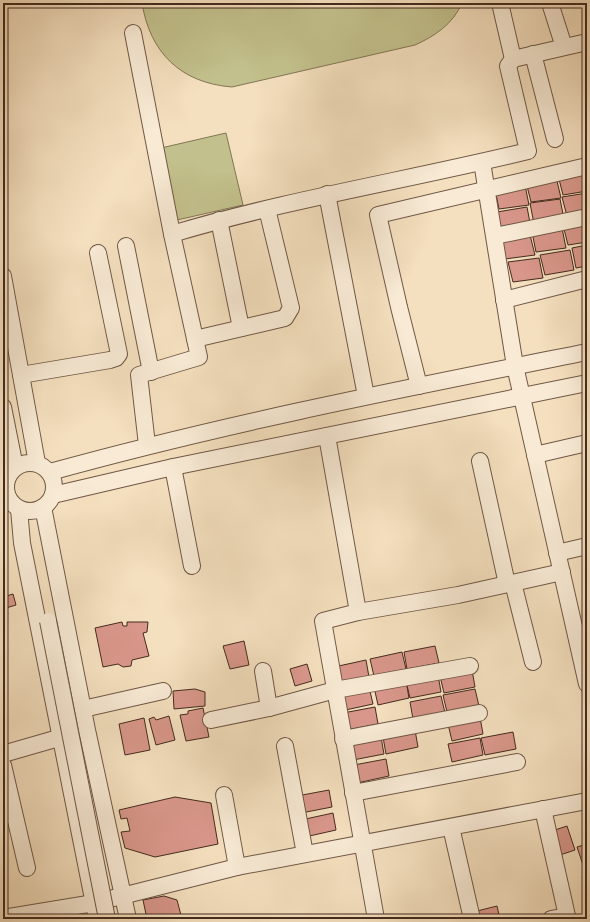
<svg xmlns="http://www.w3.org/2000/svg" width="590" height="922" viewBox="0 0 590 922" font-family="'Libre Bodoni',serif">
  <rect width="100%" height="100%" fill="#f4dfbe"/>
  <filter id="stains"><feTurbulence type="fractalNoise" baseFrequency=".005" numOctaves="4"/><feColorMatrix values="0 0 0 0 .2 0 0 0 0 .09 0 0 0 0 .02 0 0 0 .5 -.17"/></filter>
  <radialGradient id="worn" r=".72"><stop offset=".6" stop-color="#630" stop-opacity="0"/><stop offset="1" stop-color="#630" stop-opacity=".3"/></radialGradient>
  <g fill="#c2c08c" stroke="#837655">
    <path d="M142 3H462C453 24 435 36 415 45L232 87C181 83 150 53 142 3Z"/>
    <path d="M226 133 243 205 177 220 161 148Z"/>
  </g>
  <g fill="#d9978b" stroke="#442b1e">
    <path d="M587 170V191L563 195 558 175Z"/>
    <path d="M556 177 561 198 531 202 526 182Z"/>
    <path d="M525 185 529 205 499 209 495 189Z"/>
    <path d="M587 193V214L567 216 562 197Z"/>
    <path d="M560 199 564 219 534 224 530 203Z"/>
    <path d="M527 207 531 228 501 232 497 212Z"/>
    <path d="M587 221V242L568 245 563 225Z"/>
    <path d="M562 228 566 248 536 252 532 232Z"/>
    <path d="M530 235 535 255 505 259 500 239Z"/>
    <path d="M587 245V266L576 268 572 248Z"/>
    <path d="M570 250 574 270 545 275 540 255Z"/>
    <path d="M539 258 543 278 513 282 508 262Z"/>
    <path d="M13 594 16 605 6 608 8 614 3 615V597Z"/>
    <path d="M122 622 123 626H127V622H148L147 632 143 633 149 656 132 660 131 666 123 667 118 664 103 667 95 628Z"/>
    <path d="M244 641 249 665 230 669 223 646Z"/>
    <path d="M435 646 439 663 407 669 404 652Z"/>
    <path d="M402 652 406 669 374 676 370 659Z"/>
    <path d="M366 660 369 677 337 684 334 667Z"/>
    <path d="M307 664 312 681 295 686 290 669Z"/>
    <path d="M472 670 475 687 444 693 440 676Z"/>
    <path d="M438 675 441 692 410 698 406 681Z"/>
    <path d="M406 681 409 698 378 705 374 687Z"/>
    <path d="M369 687 373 704 341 711 338 694Z"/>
    <path d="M195 689 205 692V706L174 709 173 691Z"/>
    <path d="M475 689 479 706 447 712 443 695Z"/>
    <path d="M441 696 445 713 413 719 410 702Z"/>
    <path d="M375 707 378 724 347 730 343 713Z"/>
    <path d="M203 708 209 737 186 741 180 715 188 714V711Z"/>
    <path d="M169 716 175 740 156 745 149 719 154 717 156 720Z"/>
    <path d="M480 717 483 734 452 741 448 724Z"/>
    <path d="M144 718 150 750 125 755 119 724Z"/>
    <path d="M415 730 418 747 386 754 383 737Z"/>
    <path d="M513 732 516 749 485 755 481 738Z"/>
    <path d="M381 737 384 754 353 760 349 743Z"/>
    <path d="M480 738 483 755 452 762 448 744Z"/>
    <path d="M386 759 389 776 357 783 354 765Z"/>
    <path d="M329 790 332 807 301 813 297 796Z"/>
    <path d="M175 797 211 803 218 844 155 857 125 848 121 832 130 831 127 818 121 819 119 810Z"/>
    <path d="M333 813 336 830 305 837 301 820Z"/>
    <path d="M567 826 575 850 557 856 549 832Z"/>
    <path d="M587 844V870L585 871 577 847Z"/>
    <path d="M587 875V893L582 877Z"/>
    <path d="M164 896 177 900 182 919H147L143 900Z"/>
    <path d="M497 906 500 919H479L477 911Z"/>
  </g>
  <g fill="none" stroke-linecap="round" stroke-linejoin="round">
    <defs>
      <g id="minor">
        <path d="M500 3 513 59 587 42"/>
        <path d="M550 3 564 47"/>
        <path d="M133 33 172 234 199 357 139 375 147 445"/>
        <path d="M533 54 555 139"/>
        <path d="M482 162 515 366 587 684"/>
        <path d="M327 194 366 396"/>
        <path d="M219 220 241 328"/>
        <path d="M172 234C289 199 409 180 528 151L508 66 513 59"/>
        <path d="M495 236 587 217"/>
        <path d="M126 246 151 372"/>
        <path d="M3 276 37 463"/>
        <path d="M504 300 587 279"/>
        <path d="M195 339 285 318 291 308 267 209"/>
        <path d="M21 375 110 360 116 358 119 354 98 253"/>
        <path d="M419 386 399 307 378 215 587 166"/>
        <path d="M3 407 15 467"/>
        <path d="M327 436 358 612"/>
        <path d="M535 455 587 443"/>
        <path d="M480 461 507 584"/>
        <circle cx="30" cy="487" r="24"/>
        <path d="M173 467 192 566"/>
        <path d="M50 472C227 423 407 388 587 352"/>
        <path d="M53 495 173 467 587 383"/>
        <path d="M43 507 87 730 128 919"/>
        <path d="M19 509 22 543 97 919"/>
        <path d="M557 553 587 546"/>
        <path d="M513 583 533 662"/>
        <path d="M263 671 269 708"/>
        <path d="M83 709 163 691"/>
        <path d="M211 720 269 708 335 690 470 666"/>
        <path d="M343 739 479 713"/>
        <path d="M285 746 305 854"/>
        <path d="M3 754 62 737"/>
        <path d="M3 765 27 868"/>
        <path d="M353 793 517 762"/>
        <path d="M224 795 237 867"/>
        <path d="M543 809 567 916 551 919"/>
        <path d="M451 827 472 919"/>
        <path d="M3 918 94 903 237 867 587 801"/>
        <path d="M376 919 323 621 358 612 458 595 562 572"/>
      </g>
    </defs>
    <use href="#minor" stroke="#705846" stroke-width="18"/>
    <use href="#minor" stroke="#f8ead5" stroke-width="16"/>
    <defs>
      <path id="minor-bridge" d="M48 621 107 919"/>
    </defs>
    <use href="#minor-bridge" stroke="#705846" stroke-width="18" stroke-linecap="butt"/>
    <use href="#minor-bridge" stroke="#f8ead5" stroke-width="16"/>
  </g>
  <rect width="590" height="922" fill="none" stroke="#f4dfbe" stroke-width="16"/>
  <rect x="4" y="4" width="582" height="914" fill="none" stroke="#442b1e" stroke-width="2"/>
  <rect x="8" y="8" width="574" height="906" fill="none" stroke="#442b1e"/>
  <rect width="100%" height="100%" filter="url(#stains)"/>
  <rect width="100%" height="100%" fill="url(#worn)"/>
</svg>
